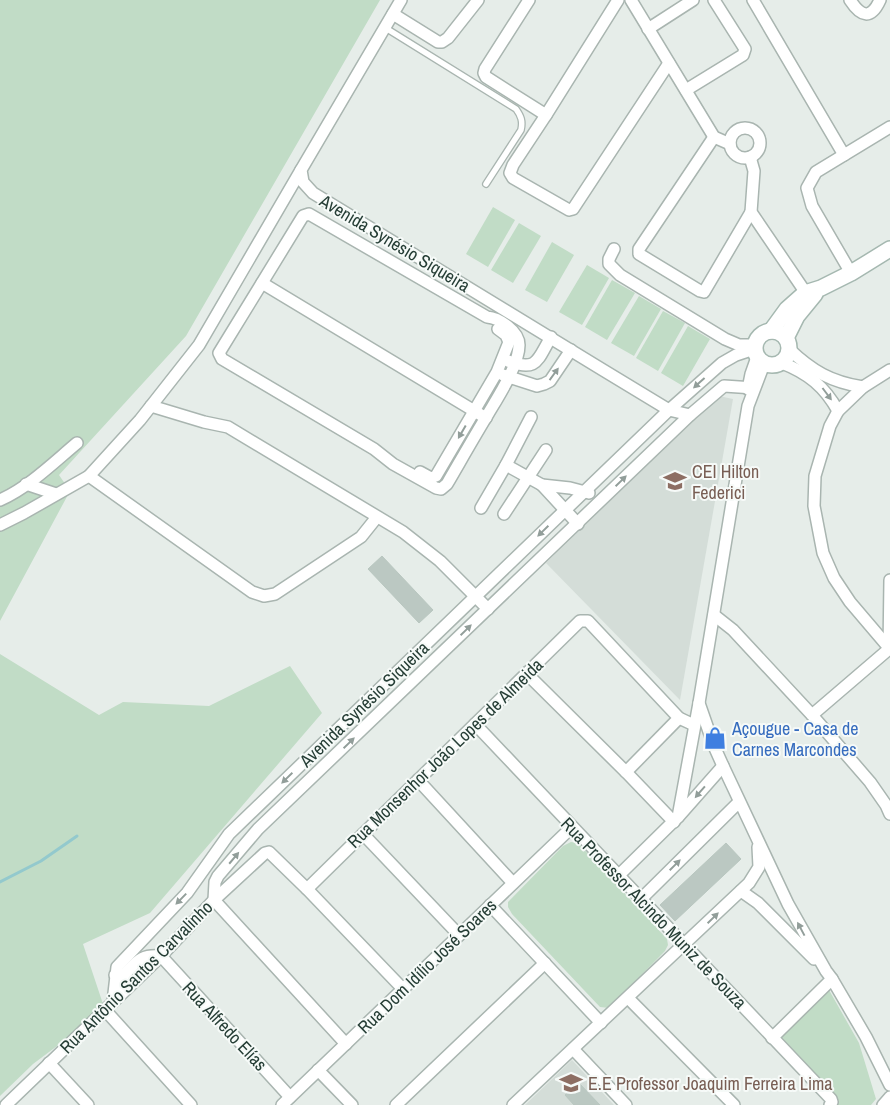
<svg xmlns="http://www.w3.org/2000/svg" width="890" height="1105" viewBox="0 0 890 1105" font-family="'Archivo Narrow',sans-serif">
  <rect width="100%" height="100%" fill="#e6ede9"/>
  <g fill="#d4ddd8">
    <path d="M719 396 733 399 680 700 546 563Z"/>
    <path d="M572 1060 614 1105H525Z"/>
  </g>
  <g fill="#c1dcc6">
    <path d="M0 0H380L186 336 59 475 70 491 0 621Z"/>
    <path d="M493 207 515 220 488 267 466 254Z"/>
    <path d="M519 223 541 236 513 283 491 270Z"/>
    <path d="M552 242 574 255 547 302 525 290Z"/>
    <path d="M587 265 609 278 582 325 559 312Z"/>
    <path d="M612 280 635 293 607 340 585 327Z"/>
    <path d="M639 296 661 309 634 356 611 343Z"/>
    <path d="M663 311 685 323 658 371 636 358Z"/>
    <path d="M688 326 710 339 683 386 661 373Z"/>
    <path d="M0 654 99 715 123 702 209 706 290 666 322 713 150 913 83 944 105 1010 33 1064 0 1096Z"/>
    <path d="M571 842 578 843 667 939 668 945 665 951 609 1008 600 1007 512 914 508 907V902L563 846Z"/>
    <path d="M829 990 859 1043 876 1099 871 1105H836L839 1101 779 1040Z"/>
  </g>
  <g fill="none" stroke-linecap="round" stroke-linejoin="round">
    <path stroke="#93c9cd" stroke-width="3" d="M0 882 41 861 77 836"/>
  </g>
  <g fill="#bbc8c2" stroke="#b9c7c0">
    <path d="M382 556 433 610 419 623 368 569Z"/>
    <path d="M726 843 741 859 675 921 660 905Z"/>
    <path d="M578 1082 600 1105H574L565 1095Z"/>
  </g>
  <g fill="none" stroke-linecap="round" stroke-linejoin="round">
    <defs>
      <path id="lane" d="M384 27 516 109C521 116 523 121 521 130L486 184"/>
      <g id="street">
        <path d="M401 0 301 170 303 182 313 193 603 370 669 410 690 415"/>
        <path d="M529 0 485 69 484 73 486 77 546 115"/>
        <path d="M618 0 546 115 513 165 510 173 513 178 569 210 573 209 669 63"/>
        <path d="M631 0 714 137 730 144"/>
        <path d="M753 0 844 155"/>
        <path d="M850 0C861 17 871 20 880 0"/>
        <path d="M393 14 438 42H442L448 38 478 0"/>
        <path d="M648 29 693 0"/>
        <path d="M686 90 743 55 745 49 714 0"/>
        <circle cx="745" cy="143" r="15"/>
        <path d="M714 137 639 249V254L700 291 704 292 751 212"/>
        <path d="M750 157 754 171 751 212 810 299"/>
        <path d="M309 214 487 317C499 318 519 331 519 345 519 365 498 397 488 414 474 437 461 460 447 484L441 489 436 488 393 464 374 449 222 359 219 353 303 216Z"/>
        <path d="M614 249 609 259V264L620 275 725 339 739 345H755"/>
        <path d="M851 273 812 206 807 188 816 172 890 127"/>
        <path d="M262 283 486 418"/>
        <path d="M789 349C812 371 831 382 863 387"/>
        <path d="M508 361C538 372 537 360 551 337"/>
        <path d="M782 363C808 373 825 387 838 411"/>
        <path d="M890 370 863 387 838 411 830 426 815 476 814 506 823 553 834 578 850 602 890 649"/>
        <path d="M503 375 537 386 544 384 550 381 571 350"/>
        <path d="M748 389 751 374 757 357"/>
        <path d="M151 406 204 422 228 427 403 532 440 561 488 609"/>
        <path d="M506 465 542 485 578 524"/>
        <path d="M420 472 431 478 436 476 497 372 509 342 506 335 498 329"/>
        <path d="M89 476 252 592 264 596 275 594 361 537 377 517"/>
        <path d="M26 484 56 494"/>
        <path d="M542 485 570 488 589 493"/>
        <path d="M0 500C29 487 53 463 77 443"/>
        <path d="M481 508 506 465 531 417"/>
        <path d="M504 514 546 450"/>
        <path d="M0 525 24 513 89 476 140 420 199 345 301 170"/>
        <path d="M714 615 733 630 812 715 870 782 886 805 890 814"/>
        <path d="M526 673 626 772 674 822"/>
        <path d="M699 703 714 746 723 766 788 904 826 971 832 979 866 1037 890 1085"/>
        <path d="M812 715 889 649 890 580"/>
        <path d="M475 724 831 1099 832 1102 830 1105"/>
        <path d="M626 772 679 718"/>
        <path d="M418 780 513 883"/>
        <path d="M678 817 699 703 748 406 764 364"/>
        <path d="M363 834 459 935"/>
        <path d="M618 876 678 817 723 766"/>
        <path d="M307 889 580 621H588L679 718 694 725"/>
        <path d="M741 891 758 903 814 959"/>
        <path d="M641 899 739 802"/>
        <path d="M214 900 215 882 218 876 258 829 690 415 724 386 754 388"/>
        <path d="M214 900 346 1044"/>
        <path d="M490 905 601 1023"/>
        <path d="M115 975H124C137 962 140 954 161 956L290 1097"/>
        <path d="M628 998 734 1105"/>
        <path d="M113 1002 117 967 187 893 229 834 669 410 722 363 736 355 754 349"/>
        <path d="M105 1010 191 1105"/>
        <path d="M772 1038 832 979"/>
        <path d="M573 1049 626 1105"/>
        <path d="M49 1063 88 1105"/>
        <path d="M318 1070 352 1105"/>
        <path d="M6 1105 161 956 214 900 265 853 269 852 307 889 403 989"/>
        <path d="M282 1105 572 827"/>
        <path d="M396 1105 545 963"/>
        <path d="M513 1105 749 883 759 867 758 847"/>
        <path d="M883 1105 890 1097"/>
      </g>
      <g id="secondary">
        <circle cx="772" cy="348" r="17"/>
        <path d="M771 331 787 309 805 293 821 288 851 273 890 249"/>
        <path d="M786 338 797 316 815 294"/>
      </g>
    </defs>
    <use href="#lane" stroke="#a9b5b0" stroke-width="8"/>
    <use href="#street" stroke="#a9b5b0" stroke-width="14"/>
    <use href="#secondary" stroke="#a5b8b0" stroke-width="18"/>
    <use href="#lane" stroke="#fff" stroke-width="5.5"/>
    <use href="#street" stroke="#fff" stroke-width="11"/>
    <use href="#secondary" stroke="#fff" stroke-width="15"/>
  </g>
  <defs><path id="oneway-solid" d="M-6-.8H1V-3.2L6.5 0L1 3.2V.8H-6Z" transform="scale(1.25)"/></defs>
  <g fill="#929e9a">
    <use href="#oneway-solid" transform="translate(554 374) rotate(-54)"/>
    <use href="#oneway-solid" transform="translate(699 383) rotate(138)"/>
    <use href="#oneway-solid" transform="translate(827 394) rotate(53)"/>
    <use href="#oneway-solid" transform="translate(462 432) rotate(120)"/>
    <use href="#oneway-solid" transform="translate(621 481) rotate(-44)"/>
    <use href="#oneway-solid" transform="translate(543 531) rotate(136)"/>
    <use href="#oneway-solid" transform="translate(466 630) rotate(-44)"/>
    <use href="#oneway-solid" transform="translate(349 743) rotate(-44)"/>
    <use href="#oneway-solid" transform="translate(287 778) rotate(136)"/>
    <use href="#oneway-solid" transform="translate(700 792) rotate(131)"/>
    <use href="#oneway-solid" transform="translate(234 858) rotate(-50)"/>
    <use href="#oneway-solid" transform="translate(675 865) rotate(-45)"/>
    <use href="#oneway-solid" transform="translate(181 899) rotate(134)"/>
    <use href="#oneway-solid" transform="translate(713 918) rotate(-44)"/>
    <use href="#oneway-solid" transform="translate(801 929) rotate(-118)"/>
  </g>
  <defs>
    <symbol id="school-bare" viewBox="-9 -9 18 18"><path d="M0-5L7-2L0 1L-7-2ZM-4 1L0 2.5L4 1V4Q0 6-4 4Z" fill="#8d6e63" stroke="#f6faf8" stroke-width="2.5" paint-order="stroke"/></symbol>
    <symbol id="shop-bare" viewBox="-9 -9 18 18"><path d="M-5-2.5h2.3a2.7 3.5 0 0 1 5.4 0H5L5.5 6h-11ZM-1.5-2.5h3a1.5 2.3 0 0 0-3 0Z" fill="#3f7fe0" stroke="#f6faf8" stroke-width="2.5" paint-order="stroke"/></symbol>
  </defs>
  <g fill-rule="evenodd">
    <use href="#school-bare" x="659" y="465" width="32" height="32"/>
    <use href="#shop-bare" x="699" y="722" width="32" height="32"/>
    <use href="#school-bare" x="555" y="1067" width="32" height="32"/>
  </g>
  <g text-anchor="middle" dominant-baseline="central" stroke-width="4" stroke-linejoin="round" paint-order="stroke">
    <g font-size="18" fill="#263e36" stroke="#f6faf8">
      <text transform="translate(395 243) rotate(31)">Avenida Synésio Siqueira</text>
      <text transform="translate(364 704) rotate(-44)">Avenida Synésio Siqueira</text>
      <text transform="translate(445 753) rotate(-44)">Rua Monsenhor João Lopes de Almeida</text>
      <text transform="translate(654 913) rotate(46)">Rua Professor Alcindo Muniz de Souza</text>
      <text transform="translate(427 966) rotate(-44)">Rua Dom Idílio José Soares</text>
      <text transform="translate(136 977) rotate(-45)">Rua Antônio Santos Carvalinho</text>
      <text transform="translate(225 1026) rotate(47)">Rua Alfredo Elías</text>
    </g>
    <g font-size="18" fill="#785e54" stroke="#f6faf8" text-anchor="start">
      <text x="692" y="471">CEI Hilton<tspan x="692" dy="21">Federici</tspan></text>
      <text x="588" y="1083">E.E Professor Joaquim Ferreira Lima</text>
    </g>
    <g font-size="18" fill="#366cbe" stroke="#f6faf8" text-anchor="start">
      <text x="732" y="728">Açougue - Casa de<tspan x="732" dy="21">Carnes Marcondes</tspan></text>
    </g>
  </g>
</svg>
